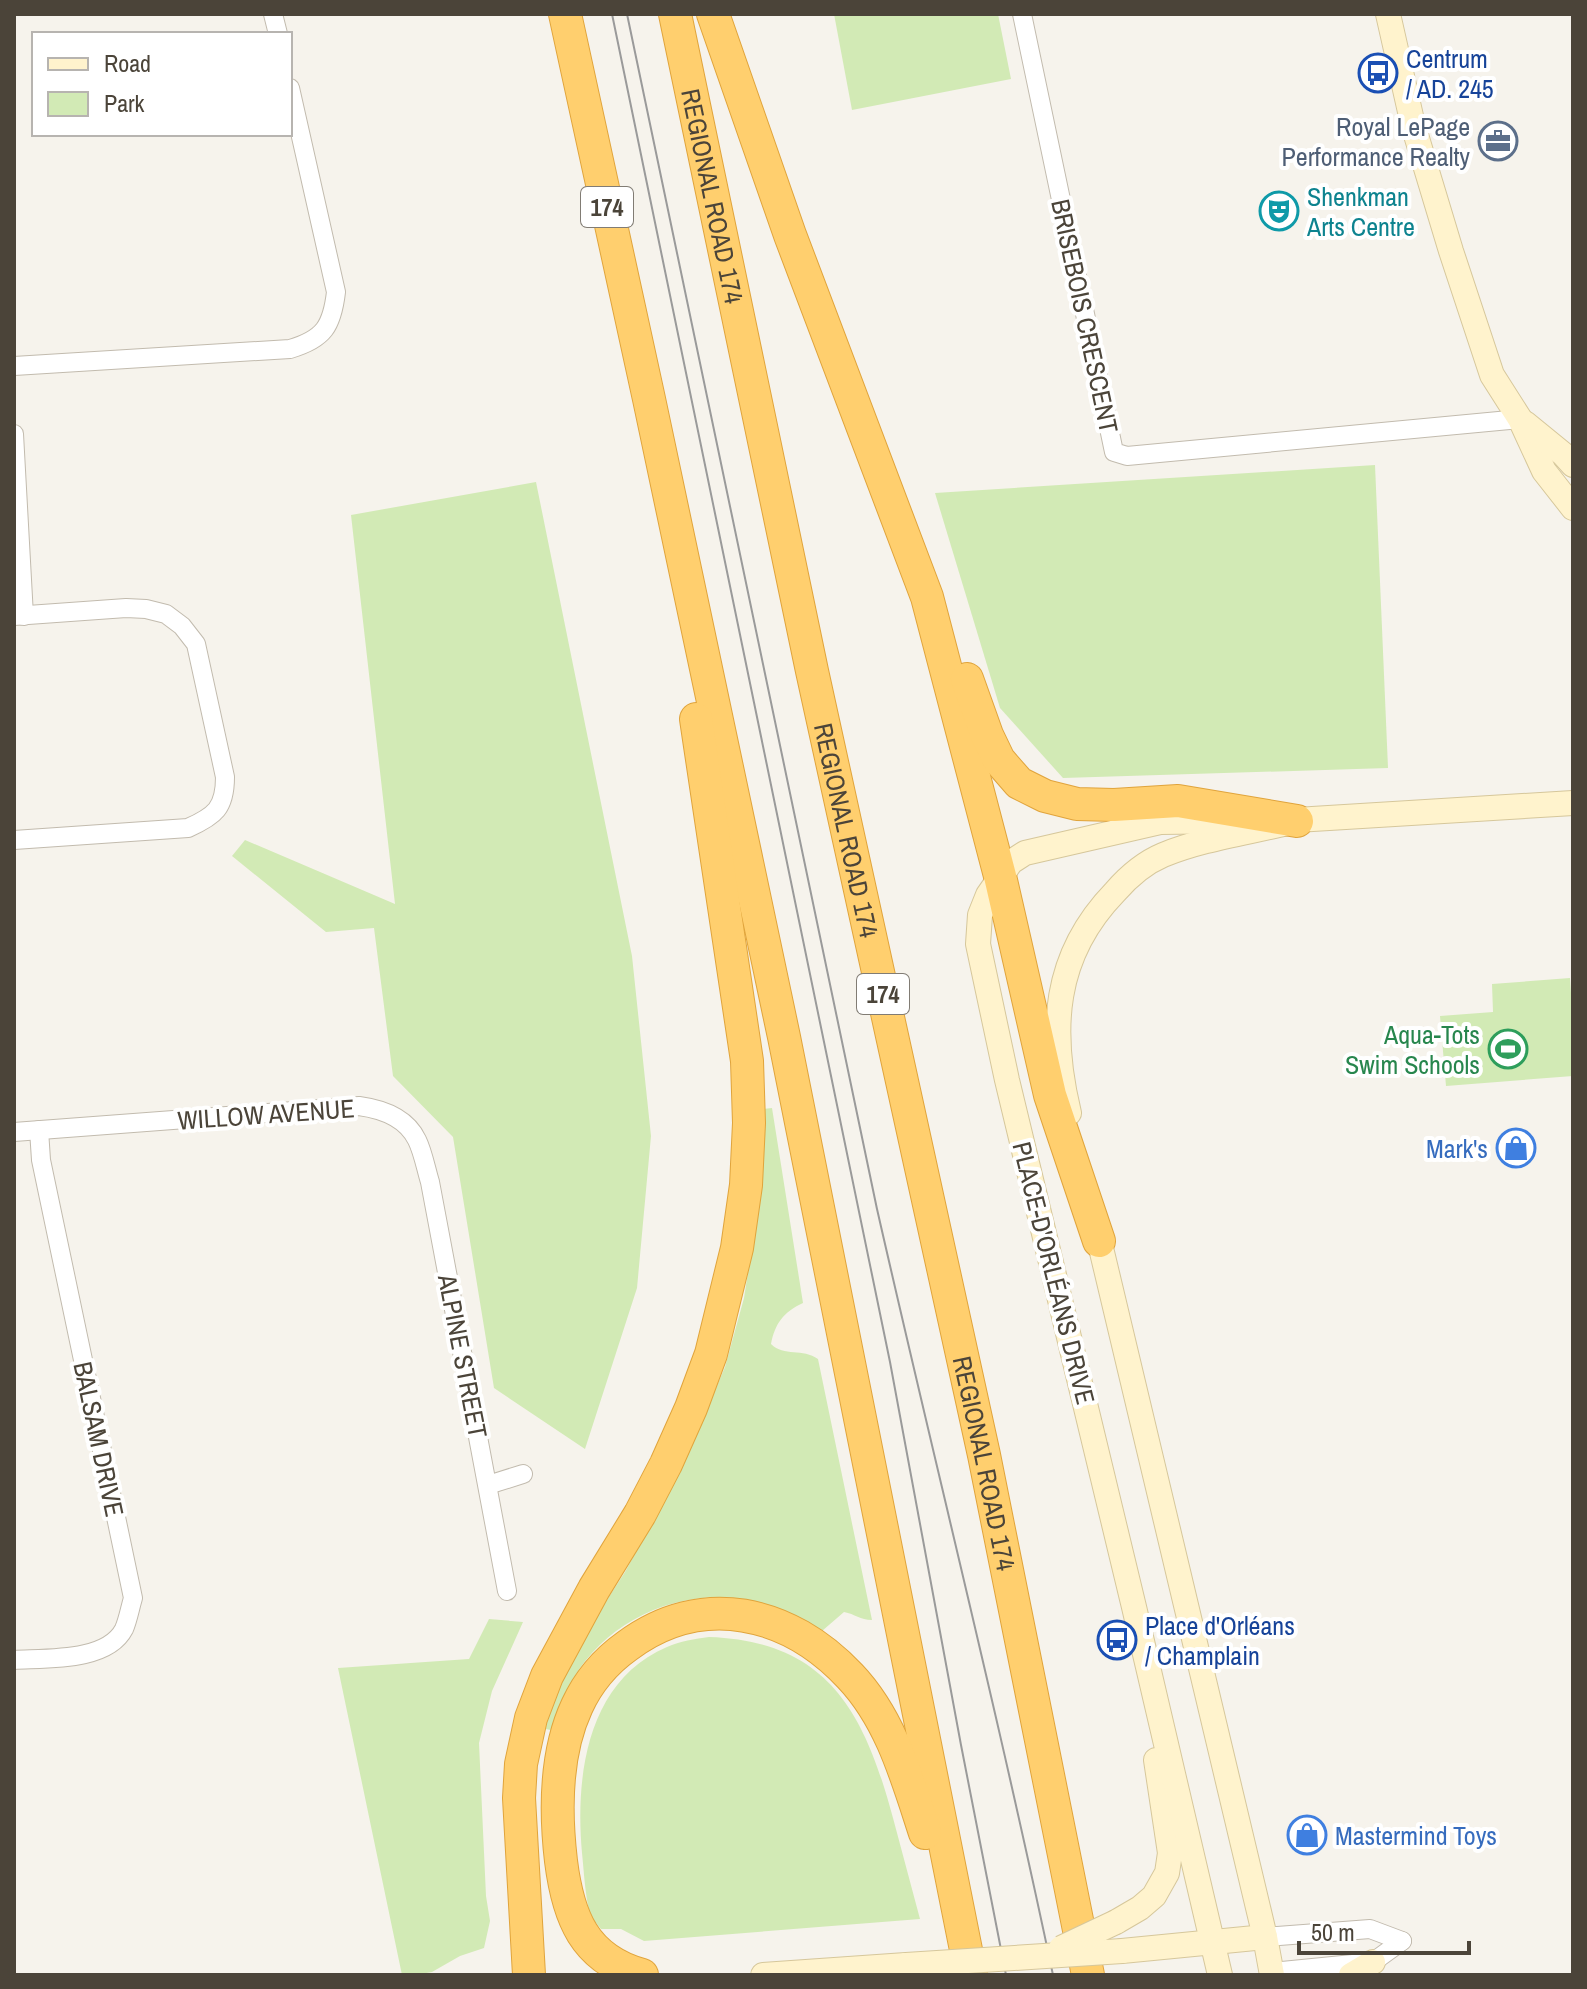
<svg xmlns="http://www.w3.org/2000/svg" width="1587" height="1989" viewBox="0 0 1587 1989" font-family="'Archivo Narrow',sans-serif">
  <rect width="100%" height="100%" fill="#f6f3ec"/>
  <g fill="#d2eab5">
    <path d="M834 14H998L1011 79 852 110Z"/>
    <path d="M1375 465 1388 768 1063 778 1000 708 935 493Z"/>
    <path d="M536 482 632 956 651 1136 637 1288 585 1449 494 1388 453 1137 393 1076 374 928 326 932 232 856 245 840 395 904 351 515Z"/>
    <path d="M1570 978 1573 1023V1076L1446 1086 1440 1016 1493 1012 1492 984Z"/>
    <path d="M772 1108 803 1303C783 1312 775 1324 771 1344 784 1357 803 1348 818 1359L872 1620C860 1620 855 1614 844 1612L822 1631C800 1619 778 1608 753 1602 684 1585 609 1618 573 1679 563 1695 557 1713 551 1730L545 1729 560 1682 594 1620 625 1572 682 1467 725 1367 744 1298 754 1234 763 1109Z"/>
    <path d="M489 1619 523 1622 492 1691 479 1743 486 1896 490 1921 484 1948 460 1956 432 1972 421 1974 402 1975 338 1668 469 1659Z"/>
    <path d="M709 1637C829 1641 865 1714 893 1818 902 1852 911 1885 920 1919L644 1941 621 1929H601C597 1924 592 1919 590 1914 585 1895 584 1872 582 1853 575 1776 587 1681 667 1647 680 1641 695 1639 709 1637Z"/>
  </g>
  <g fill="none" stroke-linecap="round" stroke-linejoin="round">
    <defs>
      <g id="street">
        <path d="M273 14 278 34"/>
        <path d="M1022 14 1114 452 1127 456 1520 419"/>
        <path d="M14 366 290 349C324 339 332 326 336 292L290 88"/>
        <path d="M14 434 24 616"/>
        <path d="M14 616 126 608 146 609 166 614 182 626 196 644 225 777C225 808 215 816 188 828L14 840"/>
        <path d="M14 1132 359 1106C381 1109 406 1117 417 1140 423 1152 426 1169 430 1182L507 1591"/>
        <path d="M488 1485 523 1474"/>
        <path d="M14 1660C46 1658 107 1662 124 1629 128 1620 130 1608 133 1598L41 1160 39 1130"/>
        <path d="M1265 1937 1370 1929 1402 1941"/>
        <path d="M1272 1972 1373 1962 1402 1941"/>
      </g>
      <g id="secondary">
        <path d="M1388 14 1413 125 1451 251 1492 375 1520 419 1544 471 1573 508"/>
        <path d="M1525 423 1563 454 1573 465"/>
        <path d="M1280 821 1573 803"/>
        <path d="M1069 1113C1049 1030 1053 956 1115 892 1128 877 1144 863 1163 855 1202 839 1246 833 1287 823"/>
        <path d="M1096 1227 1265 1937 1272 1975"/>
        <path d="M1116 1922 1140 1908 1154 1896 1167 1873 1170 1853 1156 1760"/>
        <path d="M1122 1951 1265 1937"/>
        <path d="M763 1975 906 1965"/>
        <path d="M1220 1975 1134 1607 1007 1080 978 944 980 915 988 895 1011 862 1025 853 1160 822 1235 821"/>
        <path d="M1351 1975 1373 1962"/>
      </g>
      <g id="highway">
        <path d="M565 14 649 399 784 1037 971 1975"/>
        <path id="s1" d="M675 14 812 671 984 1455 1088 1975"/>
        <path d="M713 14 790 235 927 597 1000 876 1050 1095 1099 1241"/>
        <path d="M967 679 987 735 999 760 1019 783 1045 796 1077 804 1114 805 1178 801 1297 821"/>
        <path d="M529 1975 519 1798 521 1764 531 1718 547 1676 594 1589 640 1514 666 1464 691 1408 711 1354 737 1248 746 1185 749 1123 747 1061 696 719"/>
        <path d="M642 1975C584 1959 568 1917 561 1861 555 1810 555 1753 577 1706 588 1682 606 1661 627 1646 702 1590 789 1611 850 1676 891 1719 907 1778 925 1833"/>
      </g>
    </defs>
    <use href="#street" stroke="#c2bbae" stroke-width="20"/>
    <use href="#secondary" stroke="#d6c79b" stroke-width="26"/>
    <use href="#highway" stroke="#e0a43c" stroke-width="34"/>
    <use href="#street" stroke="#fff" stroke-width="18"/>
    <use href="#secondary" stroke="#fff3cd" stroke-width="24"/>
    <use href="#highway" stroke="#ffcf6e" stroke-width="32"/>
    <g stroke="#9a9a9a" stroke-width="2">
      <path d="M612 14 890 1362 961 1745 1006 1975"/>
      <path d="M627 14 877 1209C935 1464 999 1718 1053 1975"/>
    </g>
    <defs>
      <g id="secondary-bridge">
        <path d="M1061 1948 1116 1922"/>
        <path d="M906 1965 1122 1951"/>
      </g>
    </defs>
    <use href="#secondary-bridge" stroke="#d6c79b" stroke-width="26" stroke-linecap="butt"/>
    <use href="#secondary-bridge" stroke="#fff3cd" stroke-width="24"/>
  </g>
  <defs>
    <symbol id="bus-ring" viewBox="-11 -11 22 22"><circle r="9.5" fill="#fff" stroke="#1a4fb4" stroke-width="1.5"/><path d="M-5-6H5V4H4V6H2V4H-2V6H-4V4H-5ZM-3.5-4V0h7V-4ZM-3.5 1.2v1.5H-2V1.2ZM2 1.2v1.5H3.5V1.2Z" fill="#1a4fb4"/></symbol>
    <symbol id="office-ring" viewBox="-11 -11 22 22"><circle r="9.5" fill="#fff" stroke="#5c6f8a" stroke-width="1.5"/><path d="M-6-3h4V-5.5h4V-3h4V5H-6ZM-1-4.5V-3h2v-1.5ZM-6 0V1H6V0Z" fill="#5c6f8a"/></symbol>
    <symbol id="theatre-ring" viewBox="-11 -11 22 22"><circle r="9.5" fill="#fff" stroke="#0f9aa8" stroke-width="1.5"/><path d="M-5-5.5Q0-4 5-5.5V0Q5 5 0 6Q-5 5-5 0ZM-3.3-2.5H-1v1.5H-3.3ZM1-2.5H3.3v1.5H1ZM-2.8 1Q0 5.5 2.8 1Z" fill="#0f9aa8"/></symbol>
    <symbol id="stadium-ring" viewBox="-11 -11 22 22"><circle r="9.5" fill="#fff" stroke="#2e9e5b" stroke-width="1.5"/><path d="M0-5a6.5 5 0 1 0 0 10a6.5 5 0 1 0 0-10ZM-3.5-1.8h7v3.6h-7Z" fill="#2e9e5b"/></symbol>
    <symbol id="shop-ring" viewBox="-11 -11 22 22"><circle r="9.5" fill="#fff" stroke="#3f7fe0" stroke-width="1.5"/><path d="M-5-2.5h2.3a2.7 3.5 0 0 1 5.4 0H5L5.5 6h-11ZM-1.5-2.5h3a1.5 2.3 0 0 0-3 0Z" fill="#3f7fe0"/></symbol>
  </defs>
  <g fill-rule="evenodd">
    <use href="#bus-ring" x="1356" y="51" width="44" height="44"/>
    <use href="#office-ring" x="1476" y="119" width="44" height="44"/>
    <use href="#theatre-ring" x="1257" y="189" width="44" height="44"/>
    <use href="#stadium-ring" x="1486" y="1027" width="44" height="44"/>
    <use href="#shop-ring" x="1494" y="1126" width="44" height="44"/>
    <use href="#bus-ring" x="1095" y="1618" width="44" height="44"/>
    <use href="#shop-ring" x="1285" y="1813" width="44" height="44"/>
  </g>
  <g text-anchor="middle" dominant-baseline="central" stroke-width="8" stroke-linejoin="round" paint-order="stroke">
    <g fill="#fff" stroke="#817c74" stroke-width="2">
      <rect x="581" y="187" width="52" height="40" rx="6"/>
      <rect x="857" y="974" width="52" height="40" rx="6"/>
    </g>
    <g font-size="24" font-weight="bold" fill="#4b4439">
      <text x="607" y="207">174</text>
      <text x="883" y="994">174</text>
    </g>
    <g font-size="26" fill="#164399" stroke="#fff" text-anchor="start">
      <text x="1406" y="58">Centrum<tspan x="1406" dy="30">/ AD. 245</tspan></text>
      <text x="1145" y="1625">Place d'Orléans<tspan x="1145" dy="30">/ Champlain</tspan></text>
    </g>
    <g font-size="26" fill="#4e5e75" stroke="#fff" text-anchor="end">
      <text x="1470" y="126">Royal LePage<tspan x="1470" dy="30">Performance Realty</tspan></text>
    </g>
    <g font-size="26" fill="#4b4439" stroke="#fff">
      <text stroke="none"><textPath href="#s1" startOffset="186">REGIONAL ROAD 174</textPath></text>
      <text transform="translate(1085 316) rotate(78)">BRISEBOIS CRESCENT</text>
      <text stroke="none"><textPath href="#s1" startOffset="834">REGIONAL ROAD 174</textPath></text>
      <text transform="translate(266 1114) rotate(-4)">WILLOW AVENUE</text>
      <text transform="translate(1054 1273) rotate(76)">PLACE-D'ORLÉANS DRIVE</text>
      <text transform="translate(463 1356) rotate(79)">ALPINE STREET</text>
      <text transform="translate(99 1439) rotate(78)">BALSAM DRIVE</text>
      <text stroke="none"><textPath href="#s1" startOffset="1482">REGIONAL ROAD 174</textPath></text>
    </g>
    <g font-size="26" fill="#0d838f" stroke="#fff" text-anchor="start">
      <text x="1307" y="196">Shenkman<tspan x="1307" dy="30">Arts Centre</tspan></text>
    </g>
    <g font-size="26" fill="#27864d" stroke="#fff" text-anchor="end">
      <text x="1480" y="1034">Aqua-Tots<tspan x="1480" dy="30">Swim Schools</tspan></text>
    </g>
    <g font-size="26" fill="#366cbe" stroke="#fff" text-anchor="end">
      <text x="1488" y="1148">Mark's</text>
      <text x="1335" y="1835" text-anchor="start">Mastermind Toys</text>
    </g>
  </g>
  <rect width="1587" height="1989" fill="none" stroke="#4b4439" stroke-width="32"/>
  <rect x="32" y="32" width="260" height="104" fill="#ffffff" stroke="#b7b4b0" stroke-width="2"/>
  <rect x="48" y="58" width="40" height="12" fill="#fff3cd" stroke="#b7b4b0" stroke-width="2"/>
  <text x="104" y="72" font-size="24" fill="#4b4439">Road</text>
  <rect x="48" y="92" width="40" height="24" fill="#d2eab5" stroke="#b7b4b0" stroke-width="2"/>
  <text x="104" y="112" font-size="24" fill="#4b4439">Park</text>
  <path d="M1299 1941v12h170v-12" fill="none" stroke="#4b4439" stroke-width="4"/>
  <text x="1311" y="1941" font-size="24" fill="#4b4439" stroke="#ffffff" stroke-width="6" paint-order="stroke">50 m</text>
</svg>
